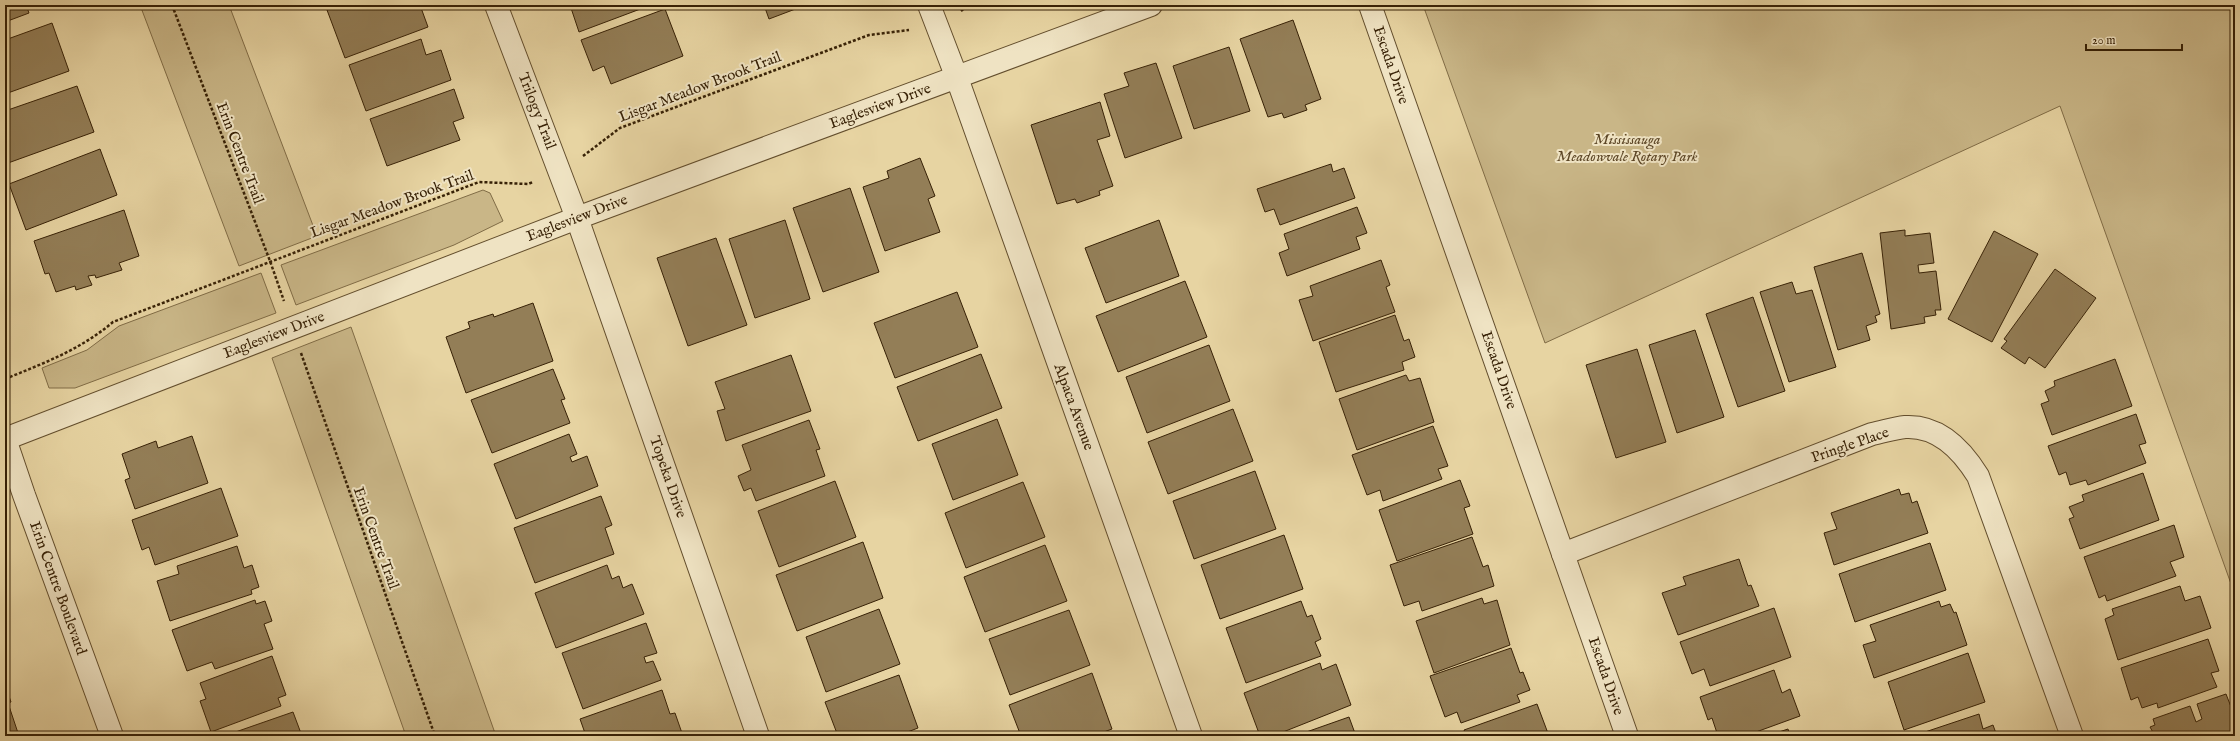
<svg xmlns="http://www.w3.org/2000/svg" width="2240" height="741" viewBox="0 0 2240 741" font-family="'IM FELL English',serif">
  <rect width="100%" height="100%" fill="#e7d4a2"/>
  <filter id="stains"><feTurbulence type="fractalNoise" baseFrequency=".005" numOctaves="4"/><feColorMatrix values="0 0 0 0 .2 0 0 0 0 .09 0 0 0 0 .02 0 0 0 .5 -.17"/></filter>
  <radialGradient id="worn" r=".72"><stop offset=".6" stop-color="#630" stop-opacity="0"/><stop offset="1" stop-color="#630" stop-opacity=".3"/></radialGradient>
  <g fill="#c9b687" stroke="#806c46">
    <path d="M140 5H229L317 236 239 266Z"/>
    <path d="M1423 5H2235V595L2060 106 1545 343Z"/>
    <path d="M483 190 490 193 503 221 454 245 296 305 281 265Z"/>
    <path d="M261 273 276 313 75 388H49L42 368 87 350 119 326Z"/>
    <path d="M351 327 496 736H406L272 358Z"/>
  </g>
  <g fill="#937e57" stroke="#372106">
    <path d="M5 5H26L29 13 5 22Z"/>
    <path d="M341 5H420L428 27 345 58 327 10Z"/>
    <path d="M570 5H651L579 32Z"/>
    <path d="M764 5H806L769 19Z"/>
    <path d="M665 9 683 56 611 84 604 66 593 71 581 40Z"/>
    <path d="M1293 20 1321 99 1305 105 1307 110 1284 118 1282 113 1268 117 1240 39Z"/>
    <path d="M52 23 69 71 5 94V40Z"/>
    <path d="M421 39 426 55 441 50 451 80 366 111 349 65Z"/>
    <path d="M1229 47 1250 111 1194 129 1173 66Z"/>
    <path d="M1156 63 1182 138 1125 158 1104 94 1129 86 1124 73Z"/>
    <path d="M77 86 94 132 8 163 5 155V111Z"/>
    <path d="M454 89 464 118 453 122 460 140 387 166 370 119Z"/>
    <path d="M1100 102 1110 136 1097 140 1113 186 1099 191 1100 195 1077 203 1075 199 1057 204 1031 125Z"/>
    <path d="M100 149 117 195 26 230 9 184Z"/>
    <path d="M920 158 935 196 928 199 940 232 885 251 863 187 889 178 887 171Z"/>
    <path d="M1331 164 1333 172 1344 168 1355 198 1280 225 1274 209 1265 212 1257 189Z"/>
    <path d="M850 188 879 272 823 292 793 208Z"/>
    <path d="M1357 207 1367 233 1356 237 1360 249 1287 276 1279 253 1289 249 1284 234Z"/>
    <path d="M124 210 139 256 119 263 122 270 96 278 95 275 88 276 92 285 76 290 75 286 56 292 49 273 45 274 34 241Z"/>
    <path d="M785 220 810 299 755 318 729 239Z"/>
    <path d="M1159 220 1179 276 1106 303 1085 248Z"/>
    <path d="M1905 230V236L1930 233 1934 263 1918 265 1919 273 1936 271 1941 310H1935L1936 315 1924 317 1925 323 1891 329 1880 233Z"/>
    <path d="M1994 231 2038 254 1992 342 1948 319Z"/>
    <path d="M716 238 747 325 688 346 657 258Z"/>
    <path d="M1862 253 1880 314 1875 316 1877 322 1866 326 1870 340 1838 350 1814 267Z"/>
    <path d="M1381 260 1390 285 1386 287 1395 312 1313 341 1299 300 1313 296 1310 286Z"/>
    <path d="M2055 269 2096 298 2045 368 2029 357 2025 364 2001 348 2007 341 2004 339Z"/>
    <path d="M1185 281 1207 337 1118 372 1096 316Z"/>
    <path d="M1792 282 1796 294 1812 290 1836 367 1789 382 1760 292Z"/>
    <path d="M957 292 978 347 895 378 874 323Z"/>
    <path d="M1753 297 1785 391 1738 407 1706 314Z"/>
    <path d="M533 303 553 361 466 393 446 337 470 328 468 322 493 314 494 317Z"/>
    <path d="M1395 315 1404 341 1409 339 1415 357 1402 362 1404 370 1336 392 1319 342Z"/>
    <path d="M1695 330 1724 417 1677 433 1649 345Z"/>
    <path d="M1209 345 1230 401 1147 433 1126 377Z"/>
    <path d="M1637 349 1666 442 1616 458 1586 365Z"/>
    <path d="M981 354 1002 408 918 441 897 387Z"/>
    <path d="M791 355 811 411 726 441 717 411 725 409 715 382Z"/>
    <path d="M2115 359 2132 406 2052 435 2041 404 2049 401 2045 391 2055 386 2054 381Z"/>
    <path d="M553 369 565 399 561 400 570 423 492 453 471 400Z"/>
    <path d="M1406 375 1409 381 1420 378 1434 422 1357 450 1339 399Z"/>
    <path d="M1233 409 1253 461 1168 494 1148 442Z"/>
    <path d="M2136 414 2146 443 2139 445 2146 463 2088 485 2086 480 2070 485 2066 472 2059 475 2048 446Z"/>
    <path d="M997 419 1018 475 953 500 932 444Z"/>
    <path d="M809 420 820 449 816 450 825 476 756 501 751 488 744 491 738 476 751 470 742 445Z"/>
    <path d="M1433 426 1448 466 1438 469 1442 479 1383 501 1380 490 1367 495 1352 455Z"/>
    <path d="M569 434 577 454 570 457 572 462 587 456 598 486 516 519 494 464Z"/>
    <path d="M192 436 208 483 135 509 125 480 130 478 122 454 156 441 158 448Z"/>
    <path d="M1255 471 1276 529 1194 559 1173 501Z"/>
    <path d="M2143 473 2159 520 2080 549 2069 519 2074 517 2069 507 2084 501 2082 495Z"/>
    <path d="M1460 480 1470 506 1464 508 1473 534 1397 561 1379 510Z"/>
    <path d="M835 481 856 537 779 567 758 511Z"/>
    <path d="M1023 482 1045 537 966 568 945 513Z"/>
    <path d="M221 488 238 536 155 565 149 547 142 550 132 520Z"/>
    <path d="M1899 489 1901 495 1909 493 1912 503 1917 501 1928 533 1834 565 1824 533 1837 529 1831 513Z"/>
    <path d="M601 496 612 525 605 528 614 554 535 583 514 528Z"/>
    <path d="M2174 525 2184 557 2170 562 2176 576 2107 601 2105 595 2099 598 2084 557Z"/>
    <path d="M1284 535 1303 589 1220 619 1201 565Z"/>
    <path d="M1472 537 1483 567 1488 565 1494 586 1422 611 1419 601 1404 606 1390 565Z"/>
    <path d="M863 542 883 598 797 631 776 575Z"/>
    <path d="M1930 543 1946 590 1855 622 1839 574Z"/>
    <path d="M1045 545 1067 601 985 632 964 577Z"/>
    <path d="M237 546 244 568 252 565 259 587 251 590 252 594 170 621 157 581 179 574 177 566Z"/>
    <path d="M1739 559 1748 586 1751 585 1759 606 1678 635 1662 593 1686 585 1683 577Z"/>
    <path d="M607 565 612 579 619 576 623 588 632 584 644 614 556 648 535 593Z"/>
    <path d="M2180 586 2185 601 2200 596 2211 628 2118 660 2105 619 2114 615 2112 609Z"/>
    <path d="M1482 598 1484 604 1497 600 1510 645 1434 673 1416 621Z"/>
    <path d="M255 600 256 604 265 601 272 621 264 624 273 649 215 669 212 662 187 671 172 630Z"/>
    <path d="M1301 601 1307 617 1312 615 1321 639 1315 642 1321 656 1246 683 1226 628Z"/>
    <path d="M1939 601 1941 607 1950 604 1954 613 1956 612 1967 645 1874 678 1863 645 1876 641 1870 625Z"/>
    <path d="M1774 608 1791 657 1710 686 1704 669 1692 674 1680 642Z"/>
    <path d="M879 609 900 664 826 692 806 637Z"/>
    <path d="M1069 610 1090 665 1010 695 989 639Z"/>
    <path d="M646 623 657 653 644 657 646 663 653 661 661 680 583 709 562 653Z"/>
    <path d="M2208 639 2219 671 2211 673 2217 687 2158 708 2157 703 2142 708 2138 697 2131 700 2121 668Z"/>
    <path d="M1511 648 1520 673 1523 672 1530 690 1517 695 1520 702 1461 723 1457 712 1445 717 1430 676Z"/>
    <path d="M1968 653 1985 702 1904 730 1888 682Z"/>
    <path d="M272 656 286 695 278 698 281 706 211 732 200 701 206 699 200 683Z"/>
    <path d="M1320 663 1322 670 1336 664 1351 705 1273 736H1260L1244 693Z"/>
    <path d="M1774 670 1782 693 1790 689 1800 716 1745 736H1718L1712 718 1708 720 1700 697Z"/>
    <path d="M1092 673 1112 729 1093 736H1021L1009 705Z"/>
    <path d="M899 675 918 728 897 736H838L825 702Z"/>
    <path d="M5 685 11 702 5 704Z"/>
    <path d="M662 690 670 714 675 713 683 736H586L580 719Z"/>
    <path d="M2226 694 2235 717V736H2155L2150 727 2155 725 2153 719 2190 706 2196 722 2202 719 2197 704Z"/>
    <path d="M1537 704 1549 736H1466L1464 730Z"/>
    <path d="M9 706 19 736H5V707Z"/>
    <path d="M293 712 302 736H224Z"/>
    <path d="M1979 714 1983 729 1993 725 1997 736H1913Z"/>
    <path d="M1349 717 1356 736H1295Z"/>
    <path d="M1788 729 1790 736H1767Z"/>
  </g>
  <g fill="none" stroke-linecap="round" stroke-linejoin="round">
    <defs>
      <g id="minor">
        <path d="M496 5 577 218 758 736"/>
        <path d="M929 5 957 78 1191 736"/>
        <path d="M1370 5 1627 736"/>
        <path d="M5 439 577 218 1151 5"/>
        <path d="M1563 554 1872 434C1883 432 1894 428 1905 427 1939 425 1962 450 1978 476L2072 736"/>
      </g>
      <path id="tertiary" d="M5 439 24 495 112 736"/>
    </defs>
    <use href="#minor" stroke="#634e2d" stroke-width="24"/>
    <use href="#tertiary" stroke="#634e2d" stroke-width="24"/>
    <g stroke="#372106" stroke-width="2.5" stroke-dasharray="3 2" stroke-linecap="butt">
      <path d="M172 5 270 261 284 301"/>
      <path d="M961 11 968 5"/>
      <path d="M583 156 620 128 869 35 909 30"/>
      <path d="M301 353 435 736"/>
      <path d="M5 379C44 363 80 350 113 322L479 182 528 184 533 182"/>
    </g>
    <use href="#minor" stroke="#efe3c3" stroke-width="22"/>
    <use href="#tertiary" stroke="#efe3c3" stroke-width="22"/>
  </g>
  <g text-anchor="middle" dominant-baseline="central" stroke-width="4" stroke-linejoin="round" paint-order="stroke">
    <g font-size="15" fill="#372106" stroke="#efe3c3">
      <text transform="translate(1391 65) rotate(71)">Escada Drive</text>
      <text transform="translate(700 87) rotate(-21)">Lisgar Meadow Brook Trail</text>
      <text transform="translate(880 106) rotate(-20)">Eaglesview Drive</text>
      <text transform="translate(537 111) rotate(69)">Trilogy Trail</text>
      <text transform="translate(240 153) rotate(69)">Erin Centre Trail</text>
      <text transform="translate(392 204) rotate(-20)">Lisgar Meadow Brook Trail</text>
      <text transform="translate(577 218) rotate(-21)">Eaglesview Drive</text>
      <text transform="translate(274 335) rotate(-21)">Eaglesview Drive</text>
      <text transform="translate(1499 370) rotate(71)">Escada Drive</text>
      <text transform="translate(1074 407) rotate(70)">Alpaca Avenue</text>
      <text transform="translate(1850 445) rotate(-19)">Pringle Place</text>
      <text transform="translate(668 477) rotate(71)">Topeka Drive</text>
      <text transform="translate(376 538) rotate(70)">Erin Centre Trail</text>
      <text transform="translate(58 588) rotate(70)">Erin Centre Boulevard</text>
      <text transform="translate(1606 676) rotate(71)">Escada Drive</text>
    </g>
    <g font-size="15" font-style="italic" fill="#5c4626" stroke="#efe3c3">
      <text x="1627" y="139">Mississauga<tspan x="1627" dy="17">Meadowvale Rotary Park</tspan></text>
    </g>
  </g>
  <rect width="2240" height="741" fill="none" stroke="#e7d4a2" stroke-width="20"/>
  <rect x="6" y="6" width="2228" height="729" fill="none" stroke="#372106" stroke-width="2"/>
  <rect x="10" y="10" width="2220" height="721" fill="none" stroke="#372106"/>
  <path d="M2086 44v6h96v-6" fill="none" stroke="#372106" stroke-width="2"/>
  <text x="2092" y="44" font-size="12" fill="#372106" stroke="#efe3c3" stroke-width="3" paint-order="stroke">20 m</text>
  <rect width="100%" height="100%" filter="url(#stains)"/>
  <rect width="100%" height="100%" fill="url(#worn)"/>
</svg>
